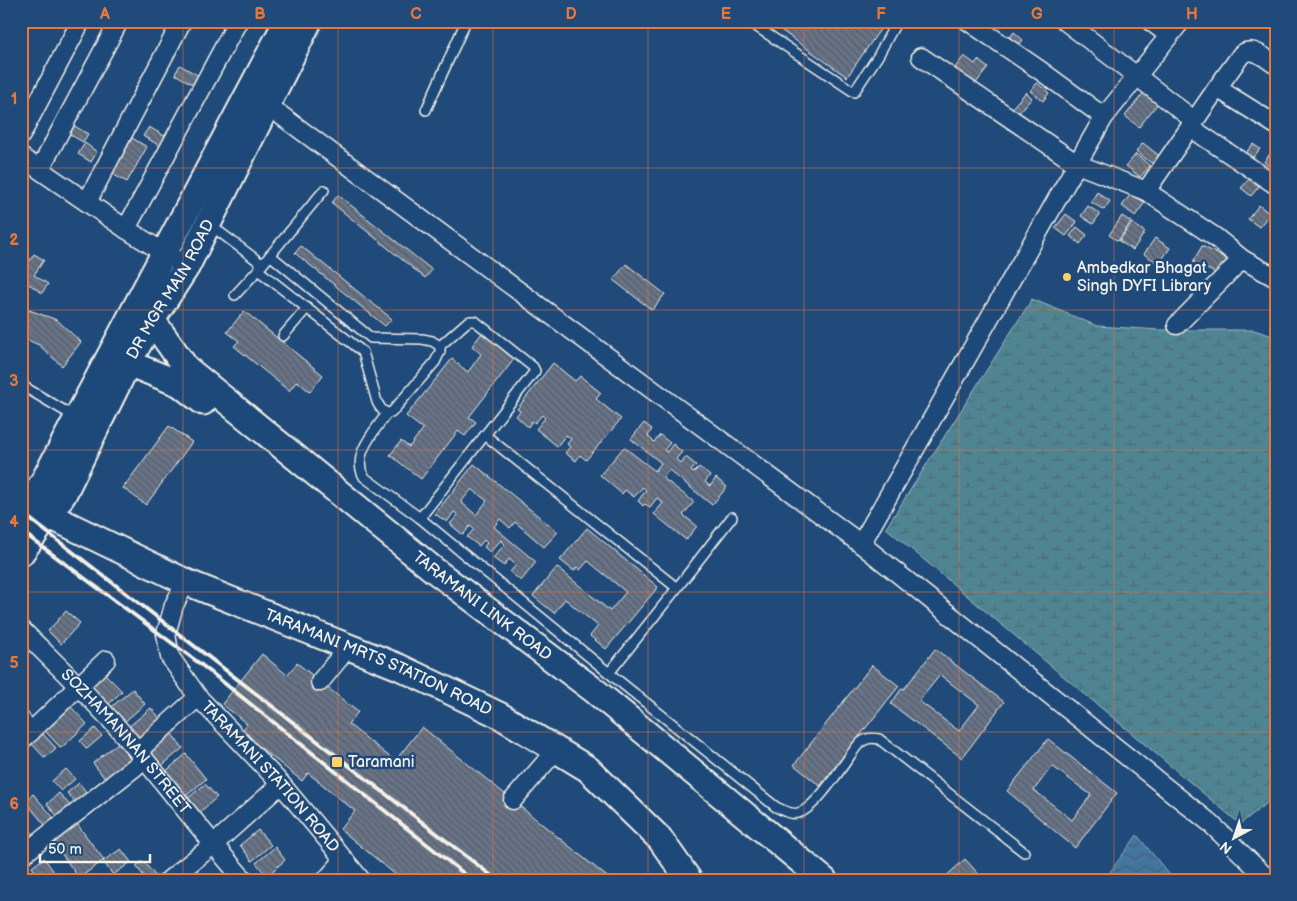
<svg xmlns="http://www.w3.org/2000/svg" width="1297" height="901" viewBox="0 0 1297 901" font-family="'Balsamiq Sans',sans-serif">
  <defs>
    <pattern id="wetland-marsh" width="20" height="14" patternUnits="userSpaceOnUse" patternTransform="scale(1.25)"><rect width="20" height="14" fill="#508492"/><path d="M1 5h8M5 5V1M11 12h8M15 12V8" fill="none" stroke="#4d6c74"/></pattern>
    <pattern id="water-waves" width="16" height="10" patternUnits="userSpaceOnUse" patternTransform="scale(1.25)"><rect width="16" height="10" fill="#4374a0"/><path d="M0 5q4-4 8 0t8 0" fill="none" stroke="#465e73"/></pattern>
    <pattern id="building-back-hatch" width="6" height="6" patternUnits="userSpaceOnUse" patternTransform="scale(1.25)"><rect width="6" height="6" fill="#677387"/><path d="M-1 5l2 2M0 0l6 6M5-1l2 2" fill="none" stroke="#585e66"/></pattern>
  </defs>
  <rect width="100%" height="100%" fill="#1f4a7a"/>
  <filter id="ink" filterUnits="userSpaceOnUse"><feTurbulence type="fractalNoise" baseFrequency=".02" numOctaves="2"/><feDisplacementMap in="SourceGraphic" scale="10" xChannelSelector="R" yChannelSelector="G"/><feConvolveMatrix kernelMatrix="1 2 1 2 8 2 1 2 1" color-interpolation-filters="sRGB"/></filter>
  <g filter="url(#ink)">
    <path fill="url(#wetland-marsh)" stroke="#a2babd" d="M1032 299 1097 326 1160 330H1254L1276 337V796L1240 824 886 528Z"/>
    <path fill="url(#water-waves)" stroke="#8aa6bd" d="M1137 835 1174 880H1104Z"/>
    <g fill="url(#building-back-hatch)" stroke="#f4f1e8" fill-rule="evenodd">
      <path d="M768 21H886L847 77Z"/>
      <path d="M1014 32 1023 40 1015 50 1006 43Z"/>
      <path d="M964 56 975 64 978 60 988 68 972 88 951 73Z"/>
      <path d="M180 65 202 78 197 87 175 74Z"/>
      <path d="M1037 83 1049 93 1043 101 1030 91Z"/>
      <path d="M1145 91 1159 102 1139 127 1125 116Z"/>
      <path d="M1026 92 1032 98 1017 115 1011 109Z"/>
      <path d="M71 124 88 134 83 142 66 132Z"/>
      <path d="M149 127 168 138 162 147 143 136Z"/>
      <path d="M132 138 147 147 127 182 112 174Z"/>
      <path d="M85 143 97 152 91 162 78 154Z"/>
      <path d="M1143 143 1162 158 1155 166 1136 151Z"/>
      <path d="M1253 144 1260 149 1251 160 1244 155Z"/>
      <path d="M1272 151 1276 154V171L1264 162Z"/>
      <path d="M1136 154 1150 166 1140 177 1126 166Z"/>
      <path d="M1252 176 1261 184 1251 196 1241 188Z"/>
      <path d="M1133 191 1146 201 1135 216 1122 206Z"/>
      <path d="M1097 192 1110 201 1104 210 1091 202Z"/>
      <path d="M338 195 432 270 425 278 332 203Z"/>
      <path d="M1259 205 1270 214 1259 227 1248 219Z"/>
      <path d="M1088 206 1100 214 1093 224 1081 216Z"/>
      <path d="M1066 214 1077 222 1066 236 1055 228Z"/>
      <path d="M1122 216 1131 222 1118 241 1109 235Z"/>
      <path d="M1132 223 1145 232 1133 250 1119 241Z"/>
      <path d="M1077 227 1087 235 1080 244 1070 236Z"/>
      <path d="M1155 238 1170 248 1159 264 1144 254Z"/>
      <path d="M301 246 392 319 385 326 295 253Z"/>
      <path d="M1202 246 1227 259 1219 275 1193 262Z"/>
      <path d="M34 254 44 260 34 275 48 284 42 293 29 284 21 296V270L23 271Z"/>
      <path d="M626 264 665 294 652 310 613 280Z"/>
      <path d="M29 310 57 320 81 342 62 366 39 345 21 337V320Z"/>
      <path d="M244 311 323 375 310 392 297 381 289 391 234 346 239 341 227 332Z"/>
      <path d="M482 333 515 358 469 417 476 422 465 436 458 431 421 479 390 455 401 441 409 447 423 429 406 416 452 359 468 372 481 354 472 346Z"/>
      <path d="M553 363 575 381 580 376 601 393 596 399 621 419 586 460 580 455 576 461 565 453 570 447 567 444 571 439 566 435 557 446 536 429 545 418 542 415 535 423 532 421 528 427 516 416 520 411 517 409Z"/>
      <path d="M644 423 652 429 648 436 654 442 660 435 670 443 664 450 667 452 673 444 682 452 676 459 681 464 686 457 696 465 691 471 693 473 699 467 710 476 705 482 710 486 716 478 727 487 712 505 669 470 663 478 694 502 683 515 697 526 686 540 654 514 663 503 657 498 650 507 645 504 643 506 638 501 646 490 643 487 634 497 625 490 622 494 600 475 624 447 655 471 661 463 631 439Z"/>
      <path d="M169 426 192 442 146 505 123 488Z"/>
      <path d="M474 464 558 532 544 547 515 522 510 528 500 519 494 527 536 562 521 581 510 572 516 565 509 559 504 566 493 558 505 544 501 540 490 552 484 547 487 543 484 540 479 546 467 537 474 529 470 526 463 535 450 524 458 515 454 512 447 522 435 514ZM472 489 487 501 476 515 461 502Z"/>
      <path d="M587 528 658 587 606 649 590 636 598 626 565 599 554 613 533 596 557 567 610 611 626 592 588 561 580 570 577 567 574 571 560 560Z"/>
      <path d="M66 611 80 623 61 644 48 631Z"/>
      <path d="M935 649 1004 702 962 758 891 704 902 688 904 689ZM940 675 979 705 959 731 919 701Z"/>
      <path d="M262 654 287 675 297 663 358 712 348 724 395 761 422 727 611 880H402L340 829 355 811 308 773 302 781 241 732 247 724 222 704Z"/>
      <path d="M872 665 899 686 820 786 794 765Z"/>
      <path d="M102 671 122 691 107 706 87 687Z"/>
      <path d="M133 689 145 704 123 723 110 708Z"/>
      <path d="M71 707 87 724 61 748 45 731Z"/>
      <path d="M151 708 165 724 140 745 126 729Z"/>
      <path d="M95 728 102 736 87 749 80 741Z"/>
      <path d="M42 733 56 748 45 758 31 743Z"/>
      <path d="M171 733 183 748 159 768 147 753Z"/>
      <path d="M1048 739 1117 793 1075 848 1007 791ZM1052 766 1091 795 1072 820 1034 790Z"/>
      <path d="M118 743 131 760 106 780 93 763Z"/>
      <path d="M186 754 206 779 186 796 165 772Z"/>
      <path d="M66 769 75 779 61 791 52 781Z"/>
      <path d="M79 783 89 795 78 805 67 793Z"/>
      <path d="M205 784 217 797 199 813 187 799Z"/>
      <path d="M59 793 73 809 60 819 47 804Z"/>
      <path d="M33 794 53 817 45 825 25 801Z"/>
      <path d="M23 820 36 838 28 844 21 835Z"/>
      <path d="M77 824 104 860 79 878 53 842Z"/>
      <path d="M258 830 271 845 252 861 240 845Z"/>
      <path d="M275 847 285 860 267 876 256 863Z"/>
      <path d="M121 849 131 862 113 875 103 861Z"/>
      <path d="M44 858 54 872 41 880 32 867Z"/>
      <path d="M965 859 984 880H942Z"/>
      <path d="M143 861 158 879V880H147L136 866Z"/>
    </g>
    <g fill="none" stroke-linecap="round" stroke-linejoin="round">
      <defs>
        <g id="lane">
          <path d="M748 21 854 92 878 56 897 21"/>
          <path d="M426 110 466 21"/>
          <path d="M209 224 262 264"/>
          <path d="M258 270 363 352 377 402C381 409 383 413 391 413L435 362 440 352V346L432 341 422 339 371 338 270 255"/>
          <path d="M235 295 258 270 324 190"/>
          <path d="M283 336 307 308"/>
          <path d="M21 385 75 417"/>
          <path d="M387 413C375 431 351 455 364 477L420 518 609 673 677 588 485 435 535 371 533 367 475 321H470L466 323 440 346"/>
          <path d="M420 518 485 435"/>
          <path d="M677 588 732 517"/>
          <path d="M609 673 776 807C783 810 790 815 798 813 816 809 845 762 857 746 864 739 869 737 879 739L1024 852"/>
        </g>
        <g id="street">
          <path d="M968 21 1041 71 1104 117"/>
          <path d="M1065 21 1195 121"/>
          <path d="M1150 21 1169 35"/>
          <path d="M921 57 1077 164 1104 117 1181 21"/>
          <path d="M1217 88 1276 125"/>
          <path d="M267 105 861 544 1209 822 1269 880"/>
          <path d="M1191 128 1276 185"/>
          <path d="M21 135 81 21"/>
          <path d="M21 157 126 229 174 259"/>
          <path d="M40 169 119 21"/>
          <path d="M1146 191 1217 88 1241 55C1252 45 1265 58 1276 65"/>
          <path d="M87 202 182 21"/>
          <path d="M126 229 238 21"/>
          <path d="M1177 325 1242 259"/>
          <path d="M861 544 1077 164 1146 191 1215 237 1242 259 1276 278"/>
          <path id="s1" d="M186 582 174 605 166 634 170 657 198 697 281 784 361 880"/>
          <path id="s2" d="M21 629C61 669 101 707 137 750 173 794 207 838 244 880"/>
          <path d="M320 682 349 646"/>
          <path d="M21 720 31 732"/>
          <path d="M21 741 106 660"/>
          <path d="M138 751 198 697"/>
          <path d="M513 800 556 750"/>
          <path d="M21 856 144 760"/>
          <path d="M169 880 213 845 281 784"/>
          <path d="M326 880 343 861"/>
        </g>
        <g id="secondary">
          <path id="s3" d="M152 320 186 368 434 570 595 691 824 880"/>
          <path d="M128 363 180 384 203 402"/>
          <path id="s4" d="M30 499 48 515 186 582 399 667 499 715 588 769 660 839 689 880"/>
          <path d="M21 511 42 484 287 21"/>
          <path id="s5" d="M21 553 63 495 128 363 152 320 187 266 309 21"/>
        </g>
      </defs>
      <use href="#lane" stroke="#f4f1e8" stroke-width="12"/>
      <use href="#street" stroke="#f4f1e8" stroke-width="21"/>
      <use href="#secondary" stroke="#f4f1e8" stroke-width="29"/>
      <use href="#lane" stroke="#1f4a7a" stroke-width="9"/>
      <use href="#street" stroke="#1f4a7a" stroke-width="18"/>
      <use href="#secondary" stroke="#1f4a7a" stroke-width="25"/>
      <g stroke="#f4f1e8" stroke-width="4">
        <path d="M21 512 497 880"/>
        <path d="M21 531 199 663 472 880"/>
      </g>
    </g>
  </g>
  <path fill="none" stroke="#ea7738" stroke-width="1" stroke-opacity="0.55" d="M183 21V880M338 21V880M493 21V880M648 21V880M804 21V880M959 21V880M1114 21V880M21 168H1276M21 310H1276M21 450H1276M21 592H1276M21 732H1276"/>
  <g fill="#ffd166" stroke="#1f4a7a" stroke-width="2">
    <circle cx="1067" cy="277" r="5"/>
    <rect x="331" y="756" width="12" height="12" rx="2.5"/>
  </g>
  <g text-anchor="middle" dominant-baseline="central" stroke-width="5" stroke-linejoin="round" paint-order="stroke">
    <g font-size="16" fill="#f4f1e8" stroke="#1f4a7a" text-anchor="start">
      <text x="1077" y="268">Ambedkar Bhagat<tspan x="1077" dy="18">Singh DYFI Library</tspan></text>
      <text x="348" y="762">Taramani</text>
    </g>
    <g font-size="16" fill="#f4f1e8" stroke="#1f4a7a">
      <text stroke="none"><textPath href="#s5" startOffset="304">DR MGR MAIN ROAD</textPath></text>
      <text stroke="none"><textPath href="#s3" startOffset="439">TARAMANI LINK ROAD</textPath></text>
      <text stroke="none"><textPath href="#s4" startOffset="386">TARAMANI MRTS STATION ROAD</textPath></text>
      <text stroke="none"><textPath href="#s2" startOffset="154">SOZHAMANNAN STREET</textPath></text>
      <text stroke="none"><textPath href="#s1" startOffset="236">TARAMANI STATION ROAD</textPath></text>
    </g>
  </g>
  <rect width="1297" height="901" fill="none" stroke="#1f4a7a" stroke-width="55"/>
  <g transform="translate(1234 838) rotate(220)" stroke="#1f4a7a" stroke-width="4" paint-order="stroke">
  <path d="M0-4L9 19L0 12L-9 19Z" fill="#f4f1e8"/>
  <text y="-8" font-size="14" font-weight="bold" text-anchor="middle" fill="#f4f1e8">N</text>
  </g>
  <path d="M40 854v8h110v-8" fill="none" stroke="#f4f1e8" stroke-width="2.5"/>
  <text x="48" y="854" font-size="15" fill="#f4f1e8" stroke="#1f4a7a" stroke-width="4" paint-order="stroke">50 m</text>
  <rect x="28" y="28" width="1242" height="846" fill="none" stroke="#ea7738" stroke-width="2"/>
  <g font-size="16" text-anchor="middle" font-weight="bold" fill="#ea7738">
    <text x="105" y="19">A</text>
    <text x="260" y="19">B</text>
    <text x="416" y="19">C</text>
    <text x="571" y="19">D</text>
    <text x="726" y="19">E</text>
    <text x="881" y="19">F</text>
    <text x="1037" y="19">G</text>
    <text x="1192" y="19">H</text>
    <text x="14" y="104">1</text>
    <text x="14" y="245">2</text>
    <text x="14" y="386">3</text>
    <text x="14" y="527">4</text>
    <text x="14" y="668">5</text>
    <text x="14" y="809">6</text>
  </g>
</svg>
